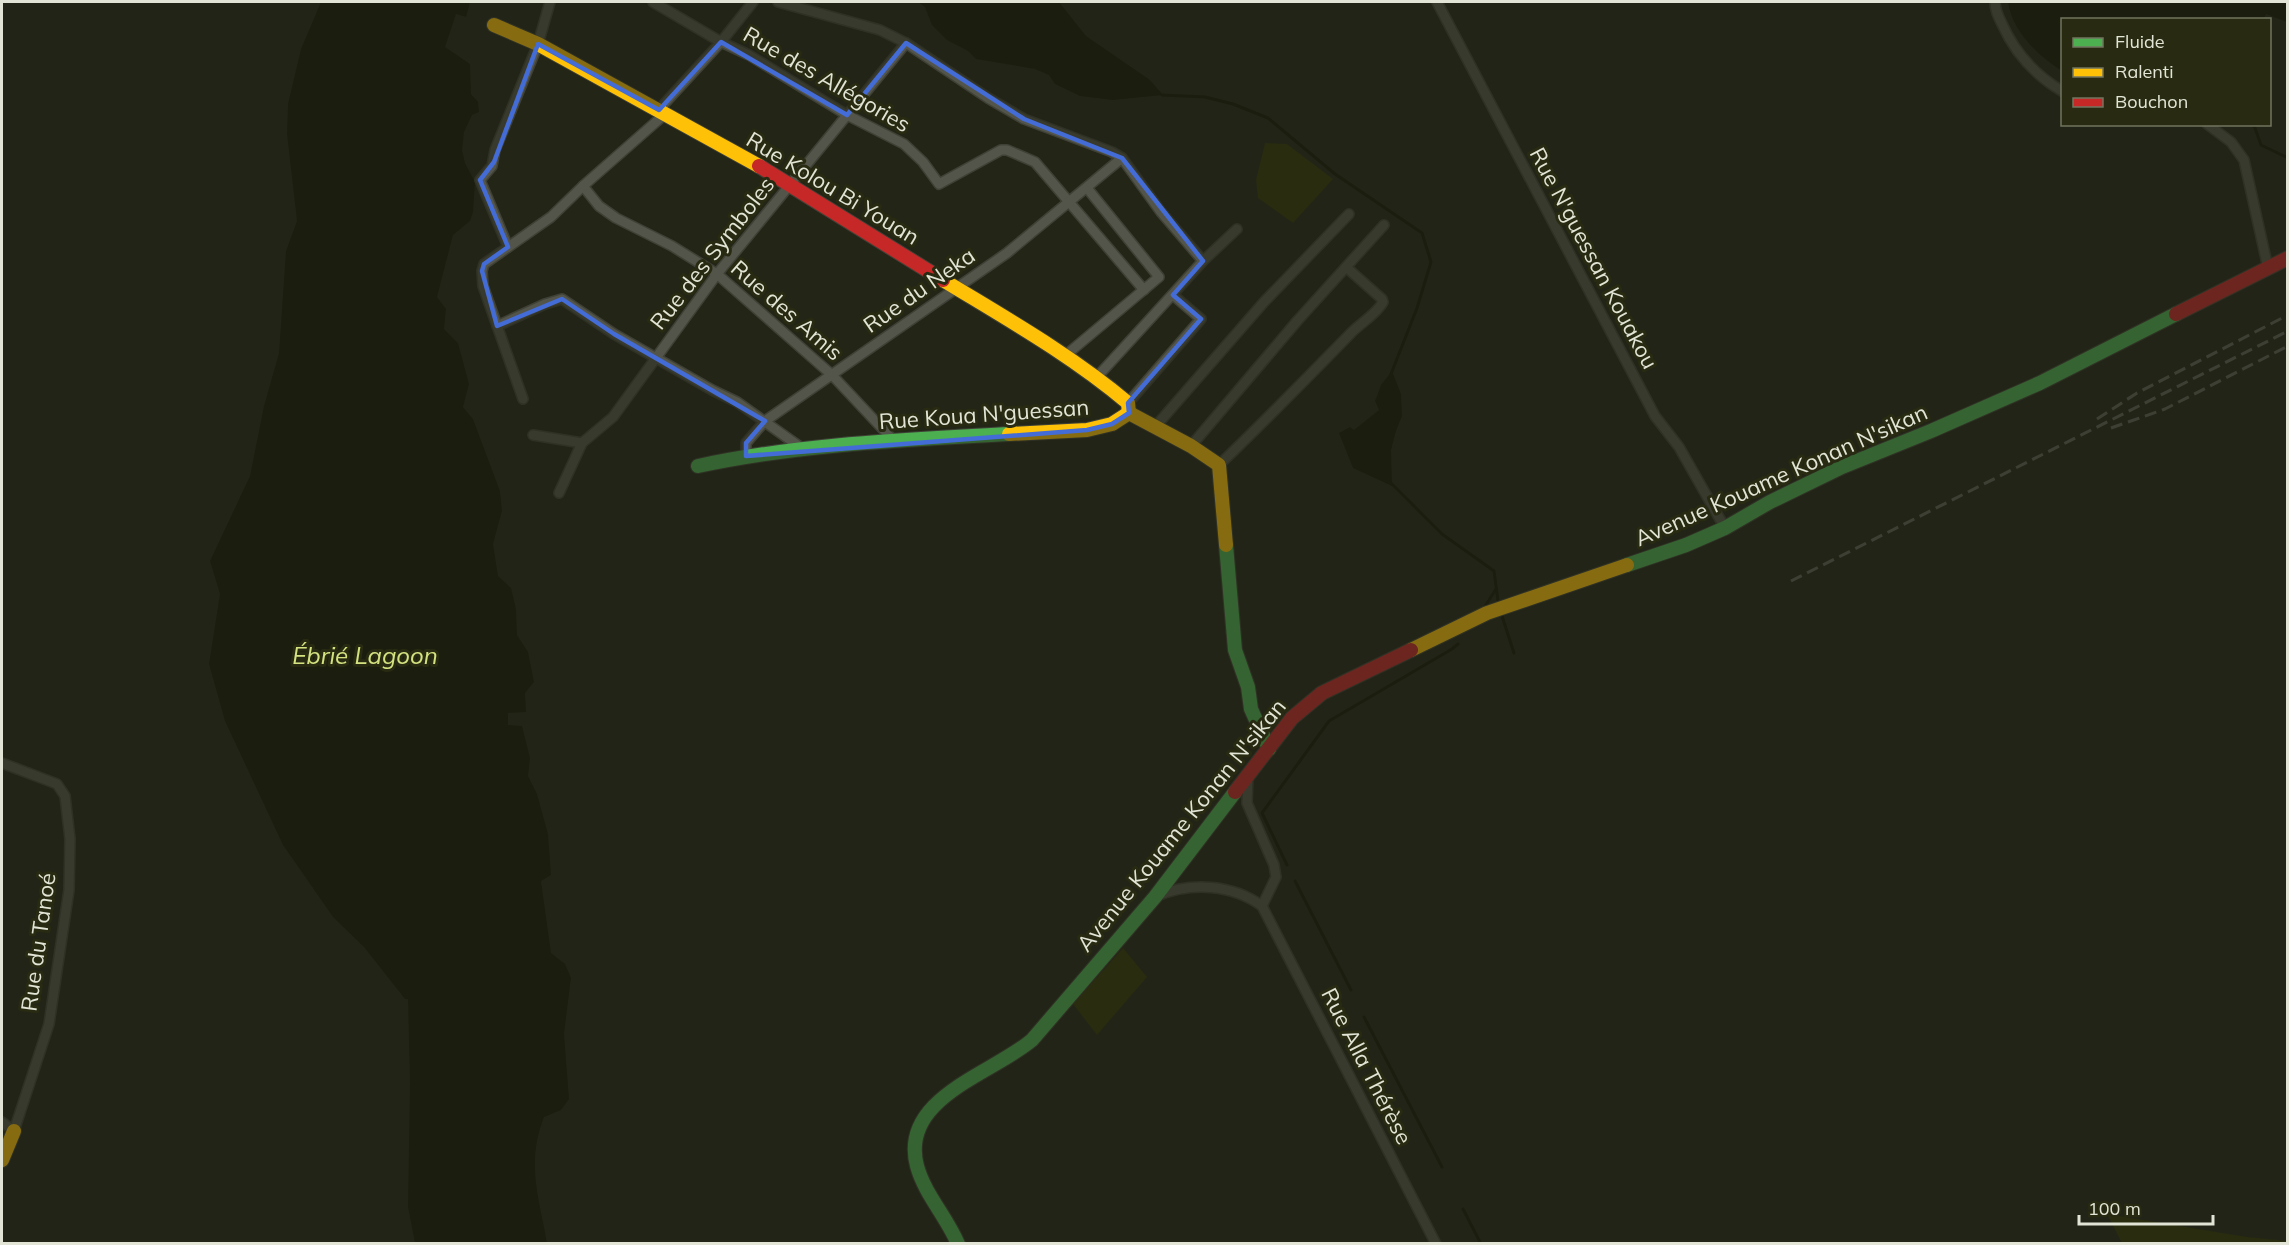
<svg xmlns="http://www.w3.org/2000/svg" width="2289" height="1245" viewBox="0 0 2289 1245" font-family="Mulish,sans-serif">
  <rect width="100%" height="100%" fill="#232517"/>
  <g fill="#313506">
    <path d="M1265 143 1287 144 1333 179 1293 223 1258 198 1256 180Z"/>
    <path d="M1123 948 1147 977 1097 1035 1073 1004Z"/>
    <path d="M2107 1214 2247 1237 2287 1241V1243H2122Z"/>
  </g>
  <g fill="#131604">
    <path d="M321 2H470L466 17 456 14 445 47 470 64 471 94 478 102 479 112 472 115 464 132 462 150 465 163 475 182 473 212 470 221 453 235 437 297 446 309 444 329 458 343 469 384 463 407 473 419 500 491 502 511 493 544 498 576 511 588 516 609 517 635 528 652 534 682 525 693 526 712 508 713V725L522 726 530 758 528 776 537 794 548 834 551 875 541 881 551 953 565 964 571 978 564 1034 569 1099 561 1110 544 1117C526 1164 539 1197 547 1243H415L408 1207 410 1083 408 999H405L364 947 333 917 283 845 225 721 209 664 220 594 210 561 250 476 264 406 279 353 286 251 297 221 287 134 288 104 301 49Z"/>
    <path d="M918 2H1059L1086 36 1150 80 1163 95 1113 100 1080 96 1055 84 1049 75 1035 69 976 59 968 51 947 40 932 25 925 7Z"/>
    <path d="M2008 2H2287V22L2266 14 2263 20H2062V71C2038 56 2012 31 2008 2Z"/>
    <path d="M1392 371 1401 394 1402 416 1396 431 1391 450 1392 486 1353 468 1339 433 1350 427 1354 430 1379 410 1375 401 1381 385Z"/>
  </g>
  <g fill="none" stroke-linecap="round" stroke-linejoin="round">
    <g stroke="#131604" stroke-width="3">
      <path d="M1162 95 1205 97 1233 104 1268 118 1335 174 1422 233 1431 262 1417 308 1391 374"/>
      <path d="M2252 124 2255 128 2261 145 2288 158"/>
      <path d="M1391 483 1442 534 1494 571 1498 601"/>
      <path d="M1484 608 1496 589"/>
      <path d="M1501 613 1514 653"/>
      <path d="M1287 865 1262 813 1329 721 1452 649 1458 644"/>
      <path d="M1295 881 1351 990"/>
      <path d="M1364 1017 1442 1167"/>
      <path d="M1463 1209 1481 1244"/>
    </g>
    <defs>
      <g id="street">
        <path d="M653 2 721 42 749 55 847 115 904 144 923 162 939 184 1001 150H1007L1035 162 1144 290"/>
        <path d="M778 2 880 30 906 43 988 98 1024 119 1112 152 1122 158 1161 212 1203 261"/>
        <path d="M1437 2 1655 416 1679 447 1725 528"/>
        <path d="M1995 2C1995 10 1998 16 2002 24 2015 53 2035 75 2062 91"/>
        <path d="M2207 124 2231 142 2244 160 2268 268"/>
        <path d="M583 186 599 206 616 218 672 246 717 274 832 375 894 441"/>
        <path d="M508 247 480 180 492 166 495 150 538 44 550 2"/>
        <path d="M497 326 545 304 562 299 614 334 712 390 737 402 803 449"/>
        <path d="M1066 355 1159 277 1087 188"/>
        <path d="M1097 377 1203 261 1237 229"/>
        <path d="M523 399 483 286 482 271 484 264 551 217 583 186 665 114 663 109 664 104 721 42 753 2"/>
        <path d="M1128 403 1201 319 1173 295"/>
        <path d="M1155 427 1264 302 1349 214"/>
        <path d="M533 435 582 443"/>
        <path d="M1191 446 1298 320 1384 225"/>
        <path d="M746 456V443L765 421 1007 253 1122 158"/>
        <path d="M1219 465C1264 422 1307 378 1350 334 1359 324 1377 314 1383 302L1382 299 1346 267"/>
        <path d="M559 493 582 443 613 417 717 274 906 43"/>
        <path d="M2 763 57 784 65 796 70 839 69 890 49 1024 14 1131 2 1122"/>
        <path d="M1248 776 1247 803 1274 865 1276 877 1262 906"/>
        <path d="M1157 896C1191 882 1232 884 1262 906L1436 1244"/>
      </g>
      <g id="fast">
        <path d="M698 466C800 444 905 440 1009 434"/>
        <path d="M1226 545 1235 650 1248 687 1251 709 1269 749"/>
        <path d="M1627 565 1686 545 1725 528 1770 502 1842 467 1931 431 2040 383 2176 314"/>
        <path d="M958 1244C947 1217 925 1195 917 1166 899 1098 992 1074 1032 1040L1155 897 1235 792"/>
      </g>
      <g id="slow">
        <path d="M494 25 538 44 759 166"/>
        <path d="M943 280C1007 319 1071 355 1128 403L1129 413"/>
        <path d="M1009 434 1087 430 1112 424 1129 413 1191 446 1219 465 1226 545"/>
        <path d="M1411 650 1487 613 1627 565"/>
        <path d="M2 1160 14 1131"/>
      </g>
      <g id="jam">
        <path d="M759 166 943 280"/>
        <path d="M2176 314 2288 258"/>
        <path d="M1235 792 1292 718 1322 693 1411 650"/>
      </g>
    </defs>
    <use href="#street" stroke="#3f4136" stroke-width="12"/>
    <use href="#fast" stroke="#3f4136" stroke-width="16"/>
    <use href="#slow" stroke="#3f4136" stroke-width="16"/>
    <use href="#jam" stroke="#3f4136" stroke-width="16"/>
    <use href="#street" stroke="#54554a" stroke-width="9"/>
    <use href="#fast" stroke="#4caf50" stroke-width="14"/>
    <use href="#slow" stroke="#ffc107" stroke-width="14"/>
    <use href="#jam" stroke="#c62828" stroke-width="14"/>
    <g stroke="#5f6157" stroke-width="3" stroke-dasharray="12 6" stroke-linecap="butt">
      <path d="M2097 419 2137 393 2288 315"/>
      <path d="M2111 428 2165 409 2288 346"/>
      <path d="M1791 581 2288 331"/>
    </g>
  </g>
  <path d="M0 0H2289V1245H0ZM721 42 847 115 906 43 1024 119 1122 158 1203 261 1173 295 1201 319 1128 403 1129 413 1112 424 1087 430 746 456V443L765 421 614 334 562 299 497 326 482 271 484 264 508 247 480 180 494 162 538 44 659 110Z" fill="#232517" fill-opacity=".55" fill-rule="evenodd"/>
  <path fill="none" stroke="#446cd7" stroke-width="4.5" stroke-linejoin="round" d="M721 42 847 115 906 43 1024 119 1122 158 1203 261 1173 295 1201 319 1128 403 1129 413 1112 424 1087 430 746 456V443L765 421 614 334 562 299 497 326 482 271 484 264 508 247 480 180 494 162 538 44 659 110Z"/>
  <g text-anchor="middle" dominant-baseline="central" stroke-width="6" stroke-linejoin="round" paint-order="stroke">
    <g font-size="22" fill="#e2e5d5" stroke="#282b11">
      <text transform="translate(827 79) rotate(30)">Rue des Allégories</text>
      <text transform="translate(833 188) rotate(31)">Rue Kolou Bi Youan</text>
      <text transform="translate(712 253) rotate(-52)">Rue des Symboles</text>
      <text transform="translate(1594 258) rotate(62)">Rue N'guessan Kouakou</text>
      <text transform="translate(919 290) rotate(-35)">Rue du Neka</text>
      <text transform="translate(787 310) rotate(41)">Rue des Amis</text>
      <text transform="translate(984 414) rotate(-4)">Rue Koua N'guessan</text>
      <text transform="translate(1781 475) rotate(-24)">Avenue Kouame Konan N'sikan</text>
      <text transform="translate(1181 825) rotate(-51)">Avenue Kouame Konan N'sikan</text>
      <text transform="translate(38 942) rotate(-82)">Rue du Tanoé</text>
      <text transform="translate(1367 1066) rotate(63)">Rue Alla Thérèse</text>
    </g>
    <g font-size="24" font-style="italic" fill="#d4e280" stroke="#282b11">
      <text x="365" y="655">Ébrié Lagoon</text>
    </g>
  </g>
  <rect width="2289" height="1245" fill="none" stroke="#e2e5d5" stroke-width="6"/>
  <rect x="2061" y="18" width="210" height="108" fill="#282b11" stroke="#72755f" stroke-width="1.5"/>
  <rect x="2073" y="38" width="30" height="9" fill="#4caf50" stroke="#72755f" stroke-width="1.5"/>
  <text x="2115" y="48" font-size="18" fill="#e2e5d5">Fluide</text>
  <rect x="2073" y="68" width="30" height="9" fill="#ffc107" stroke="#72755f" stroke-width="1.5"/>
  <text x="2115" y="78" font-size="18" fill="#e2e5d5">Ralenti</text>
  <rect x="2073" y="98" width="30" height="9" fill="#c62828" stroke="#72755f" stroke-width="1.5"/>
  <text x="2115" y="108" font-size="18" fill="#e2e5d5">Bouchon</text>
  <path d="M2079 1215v9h134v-9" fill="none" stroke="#e2e5d5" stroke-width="3"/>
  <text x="2088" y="1215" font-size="18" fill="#e2e5d5" stroke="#282b11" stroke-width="4.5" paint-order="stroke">100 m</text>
</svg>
